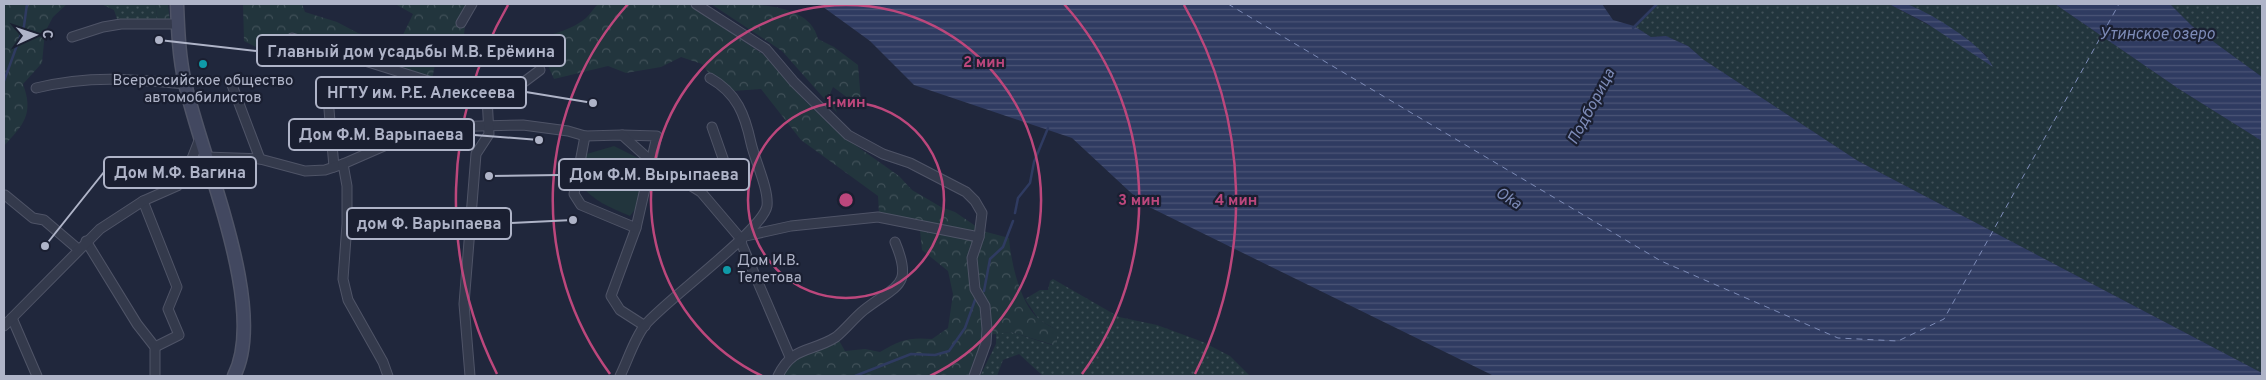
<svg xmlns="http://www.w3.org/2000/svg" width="2266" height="380" viewBox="0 0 2266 380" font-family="Overpass,sans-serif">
  <defs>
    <pattern id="grass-dots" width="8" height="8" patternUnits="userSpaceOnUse" patternTransform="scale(1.25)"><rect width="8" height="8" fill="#22353d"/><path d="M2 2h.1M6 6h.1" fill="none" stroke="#405058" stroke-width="1.8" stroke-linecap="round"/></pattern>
    <pattern id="forest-crowns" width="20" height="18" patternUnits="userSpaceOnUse" patternTransform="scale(1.25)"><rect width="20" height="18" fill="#22353d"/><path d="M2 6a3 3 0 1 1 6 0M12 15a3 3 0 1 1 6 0" fill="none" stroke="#405058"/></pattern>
    <pattern id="water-rules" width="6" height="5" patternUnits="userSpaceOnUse" patternTransform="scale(1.25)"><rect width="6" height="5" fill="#2f3b61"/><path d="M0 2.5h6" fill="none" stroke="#4b5576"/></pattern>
  </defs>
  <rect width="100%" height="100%" fill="#20273c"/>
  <g fill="url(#grass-dots)">
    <path d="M101 4H155L158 21 118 22 114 10Z"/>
    <path d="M1657 4H1889L1990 58 1959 34 1907 4H2055L2179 89 2262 141V373L1858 161 1704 60 1688 46 1666 36 1651 37 1634 26Z"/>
    <path d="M2170 4H2262V77L2192 26Z"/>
    <path d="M1053 279 1119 317 1157 325 1203 342 1230 356 1250 376H1043L1019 354 1003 360 997 376H980L996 344V333L1011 332 1052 345 1057 330 1039 320 1025 299 1040 290H1048L1050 281Z"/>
  </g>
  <g fill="url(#forest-crowns)">
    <path d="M4 4H67L53 17 45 32 42 63 23 84C34 114 24 124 4 146Z"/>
    <path d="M155 4H168L170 22 158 21Z"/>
    <path d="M243 4H302L305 12 337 22 358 33 399 43 413 14 395 4H468L463 42C498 43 557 42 586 18 590 14 594 8 598 4H688L764 55 805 101 841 135 899 176 912 190 941 207 955 212 983 231 1009 238C1011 262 1020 305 1040 320 1045 324 1052 327 1057 330V346L1011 332 987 335 976 355 968 376H780L792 358 837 337 845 351 865 349 880 352C900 340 909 337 932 339L948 328 953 294 948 271 922 250 919 221 879 213 878 196 801 140 761 89 733 91 710 75 702 64 681 57 661 67 626 73 608 66 554 79 544 57 454 54 438 51 432 79 293 35 281 37 256 47 244 41Z"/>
    <path d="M711 4C747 4 809 0 818 39L834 47 858 65 861 101 848 98 833 87 830 94 837 113 782 51Z"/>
  </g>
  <path fill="#22353d" d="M614 146 648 163 640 203 630 216C611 208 593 201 580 184L583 155Z"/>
  <g fill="url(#water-rules)">
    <path d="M819 4H1602L1613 20 1634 26 1651 37 1666 36 1688 46 1704 60 1858 161 2262 373V376H1494L1143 204 1072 138 914 85 870 41Z"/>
    <path d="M1889 4C1895 4 1903 3 1909 5 1931 13 1985 46 1993 67L1926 23Z"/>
    <path d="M2055 4H2170L2192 26 2262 77V141L2179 89Z"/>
  </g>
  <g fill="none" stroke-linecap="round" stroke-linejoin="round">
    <g stroke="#2f3b61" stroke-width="2.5">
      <path d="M1633 28 1657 4"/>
      <path d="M4 81 24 26 27 4"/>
      <path d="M1015 213 1018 198 1030 183 1034 162 1048 128"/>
      <path d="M984 291 990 259 1003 247 1013 221"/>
      <path d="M855 376 911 354 935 355 949 351 965 328 975 300"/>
    </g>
    <path stroke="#7d8bb7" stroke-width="1" stroke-dasharray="6 5" stroke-linecap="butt" d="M1228 4 1661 261 1838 338 1898 341 1944 319 2119 4"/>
    <defs>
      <g id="street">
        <path d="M696 4 766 49 794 82 848 135 883 154 910 163 966 192 975 201 982 213 979 237 972 258 975 289 985 306 987 329 986 343 974 376"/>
        <path d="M461 23 472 4"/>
        <path d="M72 37 103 27 121 24H178"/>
        <path d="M292 38 438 84 487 97 502 94 520 85 540 70"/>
        <path d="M232 85 260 159"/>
        <path d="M36 88C90 75 131 79 185 84"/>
        <path d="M328 98 334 167"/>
        <path d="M712 127 732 184"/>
        <path d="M622 135 657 136 636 228 611 296 620 310 645 326"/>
        <path d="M585 136 574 194 581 205 636 228"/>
        <path d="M206 157 260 159 305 171 325 170 343 164 414 133 442 127 523 125 568 131 585 136 622 135 651 161 701 192 741 239 742 245 790 357"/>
        <path d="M343 164 347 186V224L343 279 348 300 383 362 388 376"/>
        <path d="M5 195 33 218 44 220 78 249"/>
        <path d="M143 201 177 287 168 309 179 335 155 347"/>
        <path d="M746 236 791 226 878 217 979 237"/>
        <path d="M86 241 137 324 155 347V376"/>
        <path d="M12 318 37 376"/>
        <path d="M4 326 100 229 143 201 177 186 184 179 200 138"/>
        <path d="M470 376 464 304 476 154 489 134 487 97"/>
        <path d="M620 376C628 360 634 339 645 325 667 299 763 230 767 206 769 189 755 161 751 143 745 115 737 93 710 78"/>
        <path d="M778 376C793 345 811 353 836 337 846 329 854 318 864 310 896 285 914 287 895 242"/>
      </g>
      <path id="secondary" d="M177 4C178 30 179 57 185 83 201 158 269 307 234 376"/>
    </defs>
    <use href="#street" stroke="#4f5467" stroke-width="11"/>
    <use href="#secondary" stroke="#4f5467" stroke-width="15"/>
    <use href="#street" stroke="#343a4c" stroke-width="9"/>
    <use href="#secondary" stroke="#424860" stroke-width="12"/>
  </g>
  <g fill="none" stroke="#bc477c" stroke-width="2.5">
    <circle cx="846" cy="200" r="98"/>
    <path d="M762 376A195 195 0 1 1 930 376"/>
    <path d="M610 374A293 293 0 0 1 628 4M1064 4A293 293 0 0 1 1082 374"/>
    <path d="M497 374A390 390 0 0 1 508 5M1184 5A390 390 0 0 1 1195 374"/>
  </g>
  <g fill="#0f9aa8" stroke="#1a1f31" stroke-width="2">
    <circle cx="203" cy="64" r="5"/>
    <circle cx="727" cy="270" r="5"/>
  </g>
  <g text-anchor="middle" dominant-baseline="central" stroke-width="4.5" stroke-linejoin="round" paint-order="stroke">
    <g font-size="15" fill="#afb4c8" stroke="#1a1f31">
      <text x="203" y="81">Всероссийское общество<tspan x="203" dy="17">автомобилистов</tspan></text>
      <text x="737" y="261" text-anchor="start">Дом И.В.<tspan x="737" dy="17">Телетова</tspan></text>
    </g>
    <g font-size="16" font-style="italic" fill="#7d8bb7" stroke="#1a1f31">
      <text x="2157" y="35">Утинское озеро</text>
      <text transform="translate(1592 107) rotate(-62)">Подборица</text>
      <text transform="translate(1508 199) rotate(32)">Oka</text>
    </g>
  </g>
  <circle cx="846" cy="200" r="8" fill="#bc477c" stroke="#1a1f31" stroke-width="2.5"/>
  <g font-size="15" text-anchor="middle" font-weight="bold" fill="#bc477c" stroke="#1a1f31" stroke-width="4.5" stroke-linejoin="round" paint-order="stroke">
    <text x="984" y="67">2 мин</text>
    <text x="846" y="107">1 мин</text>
    <text x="1139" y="205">3 мин</text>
    <text x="1236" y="205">4 мин</text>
  </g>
  <path fill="none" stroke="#afb4c8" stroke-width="2" d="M159 40L257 51M593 103L526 92M539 140L474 135M45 246L104 172M489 176L559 175M573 220L511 223"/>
  <g fill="#afb4c8" stroke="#1a1f31" stroke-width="2">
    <circle cx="159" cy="40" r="5"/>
    <circle cx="593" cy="103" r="5"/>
    <circle cx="539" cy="140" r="5"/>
    <circle cx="45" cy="246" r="5"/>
    <circle cx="489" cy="176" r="5"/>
    <circle cx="573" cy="220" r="5"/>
  </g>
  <g fill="#1a1f31" stroke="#afb4c8" stroke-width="2">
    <rect x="257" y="35" width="308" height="31" rx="5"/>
    <rect x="316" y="77" width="210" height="31" rx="5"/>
    <rect x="289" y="119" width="185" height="31" rx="5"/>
    <rect x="104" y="157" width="152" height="31" rx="5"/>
    <rect x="559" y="159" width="190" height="31" rx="5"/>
    <rect x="347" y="208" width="164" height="31" rx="5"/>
  </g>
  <g font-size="16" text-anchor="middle" font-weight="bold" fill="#afb4c8">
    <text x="411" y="57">Главный дом усадьбы М.В. Ерёмина</text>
    <text x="421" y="98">НГТУ им. Р.Е. Алексеева</text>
    <text x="381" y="140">Дом Ф.М. Варыпаева</text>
    <text x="180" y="178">Дом М.Ф. Вагина</text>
    <text x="654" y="180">Дом Ф.М. Вырыпаева</text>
    <text x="429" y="229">дом Ф. Варыпаева</text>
  </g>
  <rect width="2266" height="380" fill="none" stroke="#afb4c8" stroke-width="10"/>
  <g transform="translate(35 35) rotate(87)" stroke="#1a1f31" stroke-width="4" paint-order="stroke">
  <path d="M0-4L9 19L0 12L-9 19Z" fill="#afb4c8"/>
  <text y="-8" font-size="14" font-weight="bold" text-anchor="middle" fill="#afb4c8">С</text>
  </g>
</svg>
